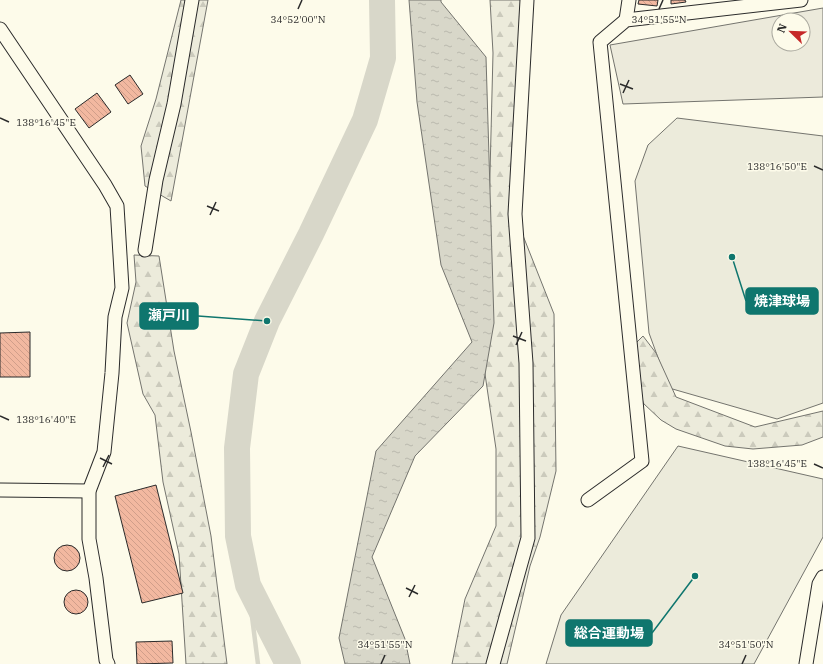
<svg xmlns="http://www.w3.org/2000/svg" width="823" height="664" viewBox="0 0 823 664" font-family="'IBM Plex Serif','Noto Sans JP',serif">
  <defs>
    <pattern id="forest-firs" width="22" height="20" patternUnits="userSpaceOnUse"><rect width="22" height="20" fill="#ecebdb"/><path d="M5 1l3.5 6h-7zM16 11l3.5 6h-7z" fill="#cbcabc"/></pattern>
    <pattern id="water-ripples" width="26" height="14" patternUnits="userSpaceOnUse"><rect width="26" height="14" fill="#d8d7c9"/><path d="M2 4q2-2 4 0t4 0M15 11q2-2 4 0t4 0" fill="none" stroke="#bab9ad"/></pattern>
    <pattern id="building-back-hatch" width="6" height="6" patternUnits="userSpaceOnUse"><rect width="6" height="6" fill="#f2b8a0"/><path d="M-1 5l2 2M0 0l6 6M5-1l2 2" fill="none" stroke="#d09e8a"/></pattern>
  </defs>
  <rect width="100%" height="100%" fill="#fdfbea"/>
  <g fill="#ecebdb" stroke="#74746e">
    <path d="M677 118 823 136V403L777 419 669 388 649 333 635 181 648 145Z"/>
    <path d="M678 446 823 479V537L754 664H546L561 615Z"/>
  </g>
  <g fill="url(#forest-firs)" stroke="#74746e">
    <path d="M181 0H208L171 201 145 186 141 146 156 99Z"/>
    <path d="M490 0H522L520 228 554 314 556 471 540 537 530 566 507 664H452L465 599 496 526V449L485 374 493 53Z"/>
    <path d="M134 255 159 256 174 351 191 432 211 536 227 664H186L179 554 163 482 155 415 143 394 127 323 136 282Z"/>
    <path d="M643 336 656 353 676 397 755 427 823 411V437L802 445 753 449 725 446 676 429 661 420 643 403 634 345Z"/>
  </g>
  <path fill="#eceadb" stroke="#74746e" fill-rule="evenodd" d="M823 8V97L623 104 610 45ZM779 20H803V44H779Z"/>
  <path fill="url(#water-ripples)" stroke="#74746e" d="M409 0H441V2L486 57 494 323 483 386 415 456 372 557 405 639 410 664H345L339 638 376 451 472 342 441 265 417 102Z"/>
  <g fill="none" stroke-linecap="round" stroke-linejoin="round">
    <path stroke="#d8d7c9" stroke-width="4.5" d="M248 585 258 664"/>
    <path stroke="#d8d7c9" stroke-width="26" d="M288 664 248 585 238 536 237 448 246 374 267 321 311 234 365 120 383 58 382 0"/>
  </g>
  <g fill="url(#building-back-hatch)" stroke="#2b2b2b">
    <path d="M639 0H658L657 6 638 4Z"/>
    <path d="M671 0H685L686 2 671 4Z"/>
    <path d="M130 75 143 94 128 104 115 85Z"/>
    <path d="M97 93 111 112 89 128 75 109Z"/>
    <path d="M30 332V377H0V333Z"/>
    <path d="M156 485 183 593 142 603 115 496Z"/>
    <circle cx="67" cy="558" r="13"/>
    <circle cx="76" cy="602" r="12"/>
    <path d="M172 641 173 663 137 664 136 642Z"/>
  </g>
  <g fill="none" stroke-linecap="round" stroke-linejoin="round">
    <defs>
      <g id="street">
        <path d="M626 20 629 0"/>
        <path d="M0 29 105 185 117 206 122 288 115 317 112 373 104 452 89 491V539L96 578 106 660 108 664"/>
        <path d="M145 250 156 180 174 104 192 0"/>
        <path d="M0 490 89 491"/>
        <path d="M588 500 642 461 600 42 626 20 801 0"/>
        <path d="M493 664 528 538 526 363 515 214 527 0"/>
        <path d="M806 664 819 584 823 577"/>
      </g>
    </defs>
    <use href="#street" stroke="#2b2b2b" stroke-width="15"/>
    <use href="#street" stroke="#fdfbea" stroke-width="13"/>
  </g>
  <path fill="none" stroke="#2b2b2b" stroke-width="1.5" d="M298 9 302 0M659 9 663 0M620 84 633 89M623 93 629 80M0 118 9 122M814 166 823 170M207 206 219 211M210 215 216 202M513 336 526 341M516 345 522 332M0 416 9 420M100 458 112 464M814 464 823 468M103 467 109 455M406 588 418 594M409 597 415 585M381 664 385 655M742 664 746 655"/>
  <g font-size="10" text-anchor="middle" fill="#2b2b2b" stroke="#fdfbea" stroke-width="3" stroke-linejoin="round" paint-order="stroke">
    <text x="298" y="23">34°52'00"N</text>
    <text x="659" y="23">34°51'55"N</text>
    <text x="46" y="126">138°16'45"E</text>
    <text x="777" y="170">138°16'50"E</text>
    <text x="46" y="423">138°16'40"E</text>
    <text x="777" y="467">138°16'45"E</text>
    <text x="385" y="648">34°51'55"N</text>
    <text x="746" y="648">34°51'50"N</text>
  </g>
  <path fill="none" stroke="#0f766e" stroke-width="1.5" d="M732 257L746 301M267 321L198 316M695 576L652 633"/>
  <g fill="#0f766e" stroke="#fdfbea" stroke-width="1.5">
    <circle cx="732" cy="257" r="4"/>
    <circle cx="267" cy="321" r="4"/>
    <circle cx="695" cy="576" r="4"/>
  </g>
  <g fill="#0f766e" stroke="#0f766e" stroke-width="1.5">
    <rect x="746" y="288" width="72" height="26" rx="4"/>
    <rect x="140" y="303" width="58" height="26" rx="4"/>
    <rect x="566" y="620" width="86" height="26" rx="4"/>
  </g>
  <g font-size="14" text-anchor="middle" font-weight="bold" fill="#fff">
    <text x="782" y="306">焼津球場</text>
    <text x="169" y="320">瀬戸川</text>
    <text x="609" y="638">総合運動場</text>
  </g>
  <g transform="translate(791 32) rotate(293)"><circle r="19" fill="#fdfbea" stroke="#a9a89e"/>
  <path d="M0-3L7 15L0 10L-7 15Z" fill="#c62828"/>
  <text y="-6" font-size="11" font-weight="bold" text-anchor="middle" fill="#2b2b2b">N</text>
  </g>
</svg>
